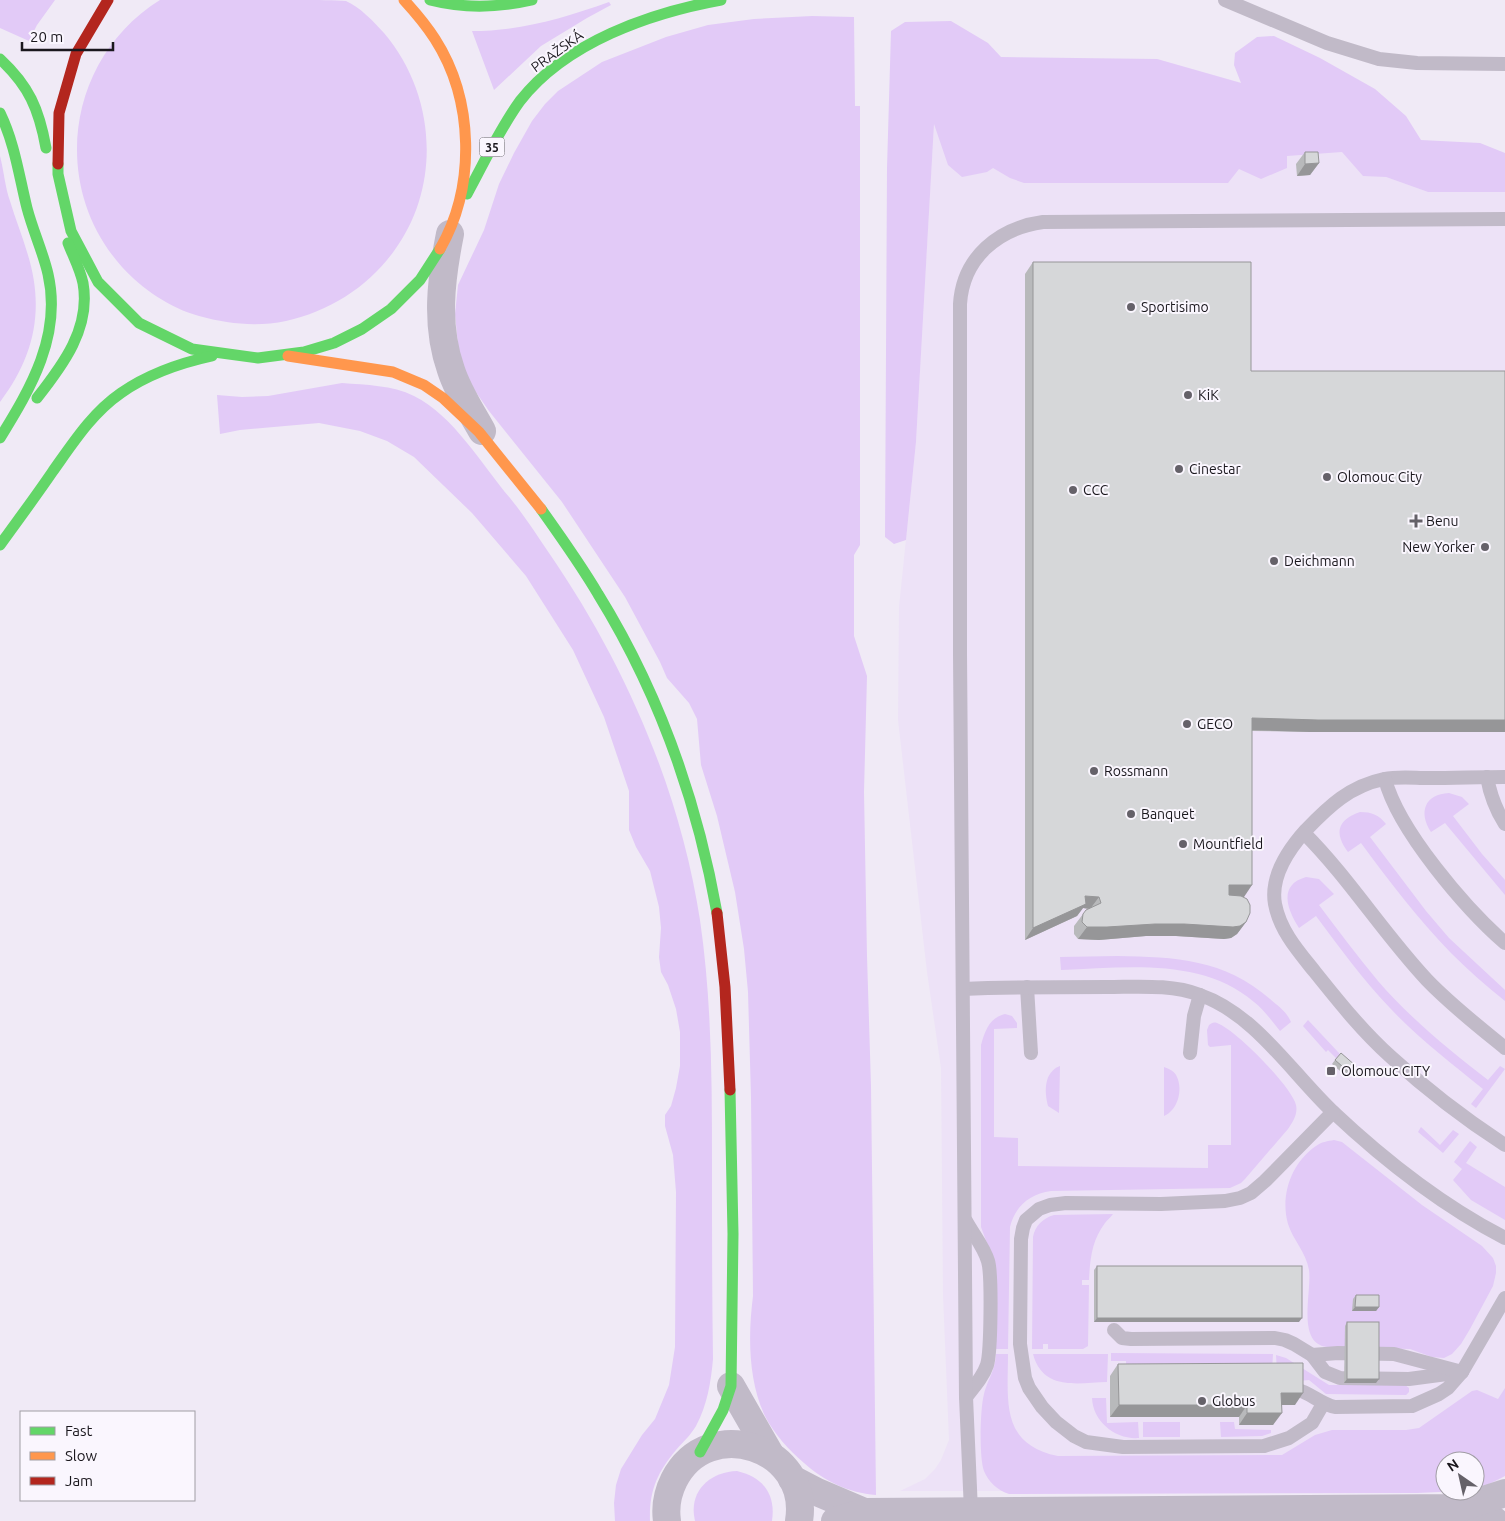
<svg xmlns="http://www.w3.org/2000/svg" width="1505" height="1521" viewBox="0 0 1505 1521" font-family="Ubuntu,sans-serif">
  <rect width="100%" height="100%" fill="#f0eaf6"/>
  <path fill="#ede2f7" d="M1157 59 1299 99 1386 177 1428 192H1505V1476L1489 1486 1475 1461H1445V1491H1457H900L925 1479 935 1469 941 1460 949 1440 943 1295 941 1068 927 972 898 720 899 607 916 442 934 122Z"/>
  <g fill="#e2caf7">
    <path d="M0 0H55L37 25 29 41 0 28Z"/>
    <path d="M160 0C208 0 255 0 303 0 314 0 337 0 346 1 360 7 374 22 384 33 436 94 442 186 394 251 368 287 330 311 286 321 257 327 228 324 199 316 170 308 142 289 122 267 49 185 67 58 160 0Z"/>
    <path d="M609 2 611 5 587 18 541 46 494 90 472 31C521 31 564 18 609 2Z"/>
    <path d="M812 16 854 17 855 106H860V545L854 555V636L867 676 864 792 867 956 871 1086 876 1495C849 1493 824 1481 804 1463 789 1450 774 1434 765 1416 748 1380 748 1335 753 1296L751 1097 748 992 744 949 735 892 717 816 701 765 697 719 689 703 667 678 660 662 625 597 562 502 489 411 471 385 464 372 458 345 455 314 458 285 484 230 499 184 514 153 532 121 545 104 558 91 602 62 666 37 708 25 754 19Z"/>
    <path d="M951 21 988 43 1001 57 1157 59 1241 83 1234 65 1235 53 1257 37 1274 36 1320 58 1375 89 1406 116 1421 140 1480 143 1505 153V192H1428L1386 177 1363 176 1342 152 1287 156V168L1261 179 1239 169 1228 183H1024L1010 178 993 168 987 172 962 177 948 165 934 124 916 442 906 540 894 544 885 537 887 168 891 31 905 22Z"/>
    <path d="M0 156C4 171 5 187 10 201 15 218 22 235 27 252 45 308 35 356 0 402Z"/>
    <path d="M342 383C366 385 392 385 414 396 454 416 482 465 510 498 524 515 536 534 549 553 624 662 680 789 700 920 712 1002 712 1085 712 1167 712 1231 712 1295 713 1359 711 1382 707 1406 696 1426 690 1436 683 1442 676 1450 657 1473 649 1491 650 1521H615L614 1503 616 1485 621 1469 642 1435 655 1419 669 1385 675 1347 676 1192 673 1155 665 1126V1115L671 1106 676 1088 680 1066V1032L676 1009 668 985 661 972 659 957 661 928 659 907 650 871 636 847 629 830V791L604 717 573 650 526 576 472 513 414 457 387 441 360 431 319 423 240 430 220 434 217 395 242 397 268 396Z"/>
    <path d="M1449 793 1462 797 1469 804 1453 816 1482 854 1505 880V895L1445 823 1431 832C1418 812 1425 794 1449 793Z"/>
    <path d="M1360 812C1372 812 1379 815 1386 824L1370 837 1426 911 1449 938 1505 990V1001C1486 986 1468 970 1451 953 1418 919 1389 881 1361 843L1348 852C1334 833 1337 820 1360 812Z"/>
    <path d="M1306 877 1319 879 1334 894 1319 905C1338 930 1357 956 1378 981 1409 1017 1450 1051 1488 1080L1500 1066 1505 1069 1476 1108 1471 1104 1483 1089C1451 1063 1418 1038 1390 1008 1363 980 1340 948 1316 916L1299 928C1287 909 1278 885 1306 877Z"/>
    <path d="M1117 956C1176 957 1224 959 1270 999 1278 1006 1287 1012 1291 1022L1280 1031C1272 1021 1264 1010 1254 1002 1201 957 1125 968 1061 970L1060 957Z"/>
    <path d="M1005 1014 1012 1016 1017 1023V1028L994 1029V1137L1018 1138V1166L1208 1168V1145H1231V1045L1210 1047 1208 1045 1207 1030 1209 1025C1212 1023 1213 1022 1217 1023 1235 1029 1292 1087 1296 1105 1298 1114 1293 1122 1288 1129L1245 1179 1241 1183 1230 1188 1051 1191C1030 1194 1015 1206 1010 1227L1008 1349H996L995 1265 981 1227V1045C985 1031 989 1018 1005 1014Z"/>
    <path d="M1308 1020 1353 1068 1343 1065 1328 1050 1326 1052 1303 1026Z"/>
    <path d="M1060 1066 1059 1113 1048 1106C1044 1091 1044 1072 1060 1066Z"/>
    <path d="M1164 1067C1169 1069 1175 1071 1177 1077 1183 1090 1178 1110 1164 1116Z"/>
    <path d="M1421 1127 1440 1145 1453 1130 1459 1134 1443 1153 1418 1132Z"/>
    <path d="M1334 1140 1342 1142 1347 1146 1422 1205 1482 1246 1493 1258 1496 1266V1273L1493 1286 1470 1329 1461 1344 1452 1354 1444 1358 1432 1357 1410 1349 1327 1347C1296 1343 1312 1292 1309 1270 1306 1252 1293 1240 1288 1224 1280 1196 1291 1163 1316 1146 1321 1142 1328 1141 1334 1140Z"/>
    <path d="M1470 1141 1477 1147 1466 1163 1505 1187V1220L1471 1200 1453 1180 1462 1169 1454 1162Z"/>
    <path d="M1113 1214C1110 1218 1107 1220 1105 1223 1092 1240 1090 1259 1089 1280H1082V1285H1089L1088 1346 1083 1349H1048V1344H1043V1349H1032L1033 1237C1035 1226 1043 1218 1054 1215Z"/>
    <path d="M1111 1353 1273 1354 1272 1372 1126 1373V1361H1111Z"/>
    <path d="M996 1354H1008C1008 1401 1000 1444 1058 1456L1282 1455 1315 1435 1332 1430H1406L1419 1428 1472 1391 1477 1390 1498 1399 1505 1388V1476L1485 1486 1475 1488V1461H1445V1491H1461L1417 1493 1009 1494C998 1491 988 1481 984 1471 979 1458 980 1409 984 1394 988 1378 995 1372 996 1354Z"/>
    <path d="M1033 1354H1108L1107 1382C1077 1383 1043 1391 1033 1354Z"/>
    <path d="M1276 1355 1286 1358 1329 1385H1405L1409 1388V1392L1406 1395 1326 1394 1309 1380 1298 1381 1277 1372Z"/>
    <path d="M1092 1398H1106L1107 1423 1138 1422 1139 1438C1116 1440 1093 1422 1092 1398Z"/>
    <rect x="1143" y="1422" width="37" height="15"/>
    <path d="M1220 1422H1234L1235 1429 1271 1430V1433L1262 1436 1221 1437Z"/>
    <path d="M737 1471C763 1477 776 1494 772 1521H695C688 1492 709 1472 737 1471Z"/>
  </g>
  <g fill="none" stroke-linecap="round" stroke-linejoin="round">
    <g stroke="#c1bac8" stroke-width="14">
      <path d="M1225 0 1327 43 1379 59 1417 63 1505 64"/>
      <path d="M1487 777C1490 794 1496 810 1505 824"/>
      <path d="M1505 777C1480 777 1454 778 1429 778 1414 778 1399 776 1384 779 1350 786 1329 806 1306 830 1288 850 1270 876 1275 904 1280 931 1299 952 1315 972 1339 1002 1363 1032 1391 1057 1426 1089 1465 1119 1505 1145"/>
      <path d="M1385 779C1398 830 1466 909 1505 943"/>
      <path d="M1304 833C1349 878 1383 933 1427 980 1451 1005 1478 1026 1505 1048"/>
      <path d="M1027 987 1031 1053"/>
      <path d="M963 989C1011 987 1059 987 1107 987 1138 987 1171 984 1200 995 1255 1014 1291 1072 1332 1111 1384 1160 1441 1205 1505 1238"/>
      <path d="M1190 1053 1194 1016 1200 995"/>
      <path d="M966 1221C973 1234 984 1247 988 1261 992 1274 991 1352 987 1365 983 1377 974 1387 966 1397"/>
      <path d="M1114 1330 1122 1338 1131 1339 1275 1338 1285 1340 1294 1344 1312 1355 1325 1372 1340 1378 1409 1379 1462 1372"/>
      <path d="M1312 1355 1338 1353 1394 1354 1462 1372 1505 1298"/>
      <path d="M1295 1389C1310 1392 1320 1404 1335 1407L1412 1406 1439 1394 1448 1388 1462 1372"/>
      <path d="M1323 1404 1312 1423 1289 1438 1264 1446 1123 1447 1086 1442 1074 1436 1056 1422 1042 1407 1029 1388 1025 1378 1020 1344 1021 1239 1023 1228 1026 1220 1039 1209 1050 1205 1066 1203 1161 1204 1225 1201 1240 1198 1251 1193 1265 1181 1333 1112"/>
      <path d="M971 1511 966 1397 960 654V304C963 257 999 228 1043 222L1505 219"/>
    </g>
    <g stroke="#c1bac8" stroke-width="28">
      <path d="M450 234C441 279 435 325 451 370 458 392 471 411 482 431"/>
      <path d="M731 1386 770 1454"/>
      <path d="M792 1479 817 1492 864 1512"/>
      <path d="M1459 1508 1495 1521"/>
      <path d="M667 1521C665 1507 668 1492 674 1480 708 1413 811 1447 799 1521"/>
      <path d="M835 1521 864 1512 1459 1508 1505 1493"/>
    </g>
    <g stroke="#63d668" stroke-width="11">
      <path d="M430 0C465 9 497 8 532 0"/>
      <path d="M0 59C29 86 39 109 46 148"/>
      <path d="M0 113C15 144 19 176 27 208 33 231 43 252 48 274 62 335 31 388 0 438"/>
      <path d="M58 164V174L71 231 98 282 139 323 192 349 258 358 304 352 334 343 362 329 391 309 420 280 440 249"/>
      <path d="M467 194C484 163 499 130 520 101 566 42 650 13 721 0"/>
      <path d="M37 398C63 365 91 328 83 283 80 269 73 256 68 243"/>
      <path d="M541 509C561 537 581 565 598 594 658 691 697 801 717 913"/>
      <path d="M0 545C18 520 36 496 53 471 73 443 92 413 121 393 148 374 180 363 212 356"/>
      <path d="M700 1452 723 1410 731 1386 733 1234 730 1090"/>
    </g>
    <g stroke="#ff974d" stroke-width="11">
      <path d="M404 0C415 12 426 25 435 39 474 100 476 186 440 249"/>
      <path d="M288 356 393 372 424 385 443 398 479 432 541 509"/>
    </g>
    <g stroke="#b3261e" stroke-width="11">
      <path d="M58 164 59 113 76 54 108 0"/>
      <path d="M717 913 725 987 730 1090"/>
    </g>
  </g>
  <g fill="#b8b9bb">
    <path d="M1305 152 1319 163 1310 175 1297 176 1296 164Z"/>
    <path d="M1033 262 1251 371 1310 732 1252 731 1244 897 1246 922 1237 934 1231 938 1224 939 1176 936H1146L1099 940 1078 939 1074 934V926L1083 914 1090 909 1083 908 1077 916 1025 940V274Z"/>
    <path d="M1335 1060 1353 1071 1347 1077 1332 1064Z"/>
    <path d="M1097 1266 1299 1322H1094V1270Z"/>
    <path d="M1356 1295 1379 1307 1376 1311H1352L1353 1299Z"/>
    <path d="M1347 1322 1376 1383H1344L1345 1326Z"/>
    <path d="M1118 1364 1295 1405H1282L1273 1425H1239V1417H1110V1376Z"/>
  </g>
  <g fill="#969698">
    <path d="M1319 163 1310 175 1297 176 1305 164Z"/>
    <path d="M1252 718 1505 720V732H1310L1243 730Z"/>
    <path d="M1229 885H1252L1244 897H1221Z"/>
    <path d="M1085 896 1099 897 1090 909 1083 908 1077 916 1025 940 1033 928Z"/>
    <path d="M1246 922 1237 934 1231 938 1224 939 1176 936H1146L1099 940 1078 939 1087 927 1155 924Z"/>
    <path d="M1355 1307H1379L1376 1311H1352Z"/>
    <path d="M1097 1318H1302L1299 1322H1094Z"/>
    <path d="M1347 1379H1379L1376 1383H1344Z"/>
    <path d="M1281 1393H1303L1295 1405H1273Z"/>
    <path d="M1119 1405H1247L1239 1417H1110Z"/>
    <path d="M1247 1413H1282L1273 1425H1239Z"/>
  </g>
  <g fill="#d6d7d9" stroke="#969698">
    <path d="M1305 152H1318L1319 163 1305 164Z"/>
    <path d="M1033 262H1251V371H1505V720H1318L1252 718V885H1229V895L1241 896 1247 899 1250 905V913L1246 922 1240 926 1233 927 1184 924H1155L1107 927H1087L1082 922 1083 914 1086 910 1101 903 1099 897 1085 896 1086 904 1033 928Z"/>
    <path d="M1341 1053 1356 1066 1350 1073 1335 1060Z"/>
    <rect x="1097" y="1266" width="205" height="52"/>
    <path d="M1356 1295H1379V1307H1355Z"/>
    <rect x="1347" y="1322" width="32" height="57"/>
    <path d="M1303 1363V1393H1281L1282 1413H1247V1405H1119L1118 1364Z"/>
  </g>
  <g fill="#656169" stroke="#faf6fe" stroke-width="2">
    <circle cx="1131" cy="307" r="5"/>
    <circle cx="1188" cy="395" r="5"/>
    <circle cx="1179" cy="469" r="5"/>
    <circle cx="1327" cy="477" r="5"/>
    <circle cx="1073" cy="490" r="5"/>
    <path d="M1413.5 513.5h5v5h5v5h-5v5h-5v-5h-5v-5h5z"/>
    <circle cx="1485" cy="547" r="5"/>
    <circle cx="1274" cy="561" r="5"/>
    <circle cx="1187" cy="724" r="5"/>
    <circle cx="1094" cy="771" r="5"/>
    <circle cx="1131" cy="814" r="5"/>
    <circle cx="1183" cy="844" r="5"/>
    <rect x="1326" y="1066" width="10" height="10" rx="2.5"/>
    <circle cx="1202" cy="1401" r="5"/>
  </g>
  <g text-anchor="middle" dominant-baseline="central" stroke-width="4" stroke-linejoin="round" paint-order="stroke">
    <rect fill="#faf6fe" stroke="#5d5a60" stroke-width="1" x="479.5" y="137.5" width="25" height="19" rx="4"/>
    <g font-size="12" font-weight="bold" fill="#1a171d">
      <text x="492" y="147">35</text>
    </g>
    <g font-size="14" fill="#1a171d" stroke="#faf6fe">
      <text transform="translate(557 51) rotate(-36)">PRAŽSKÁ</text>
    </g>
    <g font-size="14" fill="#1a171d" stroke="#faf6fe" text-anchor="start">
      <text x="1141" y="307">Sportisimo</text>
      <text x="1198" y="395">KiK</text>
      <text x="1189" y="469">Cinestar</text>
      <text x="1337" y="477">Olomouc City</text>
      <text x="1083" y="490">CCC</text>
      <text x="1426" y="521">Benu</text>
      <text x="1475" y="547" text-anchor="end">New Yorker</text>
      <text x="1284" y="561">Deichmann</text>
      <text x="1197" y="724">GECO</text>
      <text x="1104" y="771">Rossmann</text>
      <text x="1141" y="814">Banquet</text>
      <text x="1193" y="844">Mountfield</text>
      <text x="1341" y="1071">Olomouc CITY</text>
      <text x="1212" y="1401">Globus</text>
    </g>
  </g>
  <rect x="20" y="1411" width="175" height="90" fill="#faf6fe" stroke="#a09da4"/>
  <rect x="30" y="1427" width="25" height="8" fill="#63d668" stroke="#a09da4"/>
  <text x="65" y="1436" font-size="15" fill="#1a171d">Fast</text>
  <rect x="30" y="1452" width="25" height="8" fill="#ff974d" stroke="#a09da4"/>
  <text x="65" y="1461" font-size="15" fill="#1a171d">Slow</text>
  <rect x="30" y="1477" width="25" height="8" fill="#b3261e" stroke="#a09da4"/>
  <text x="65" y="1486" font-size="15" fill="#1a171d">Jam</text>
  <g transform="translate(1460 1476) rotate(326)"><circle r="24" fill="#faf6fe" stroke="#a09da4"/>
  <path d="M0-4L9 19L0 12L-9 19Z" fill="#656169"/>
  <text y="-8" font-size="14" font-weight="bold" text-anchor="middle" fill="#1a171d">N</text>
  </g>
  <path d="M22 42v8h91v-8" fill="none" stroke="#1a171d" stroke-width="2.5"/>
  <text x="30" y="42" font-size="15" fill="#1a171d" stroke="#faf6fe" stroke-width="4" paint-order="stroke">20 m</text>
</svg>
